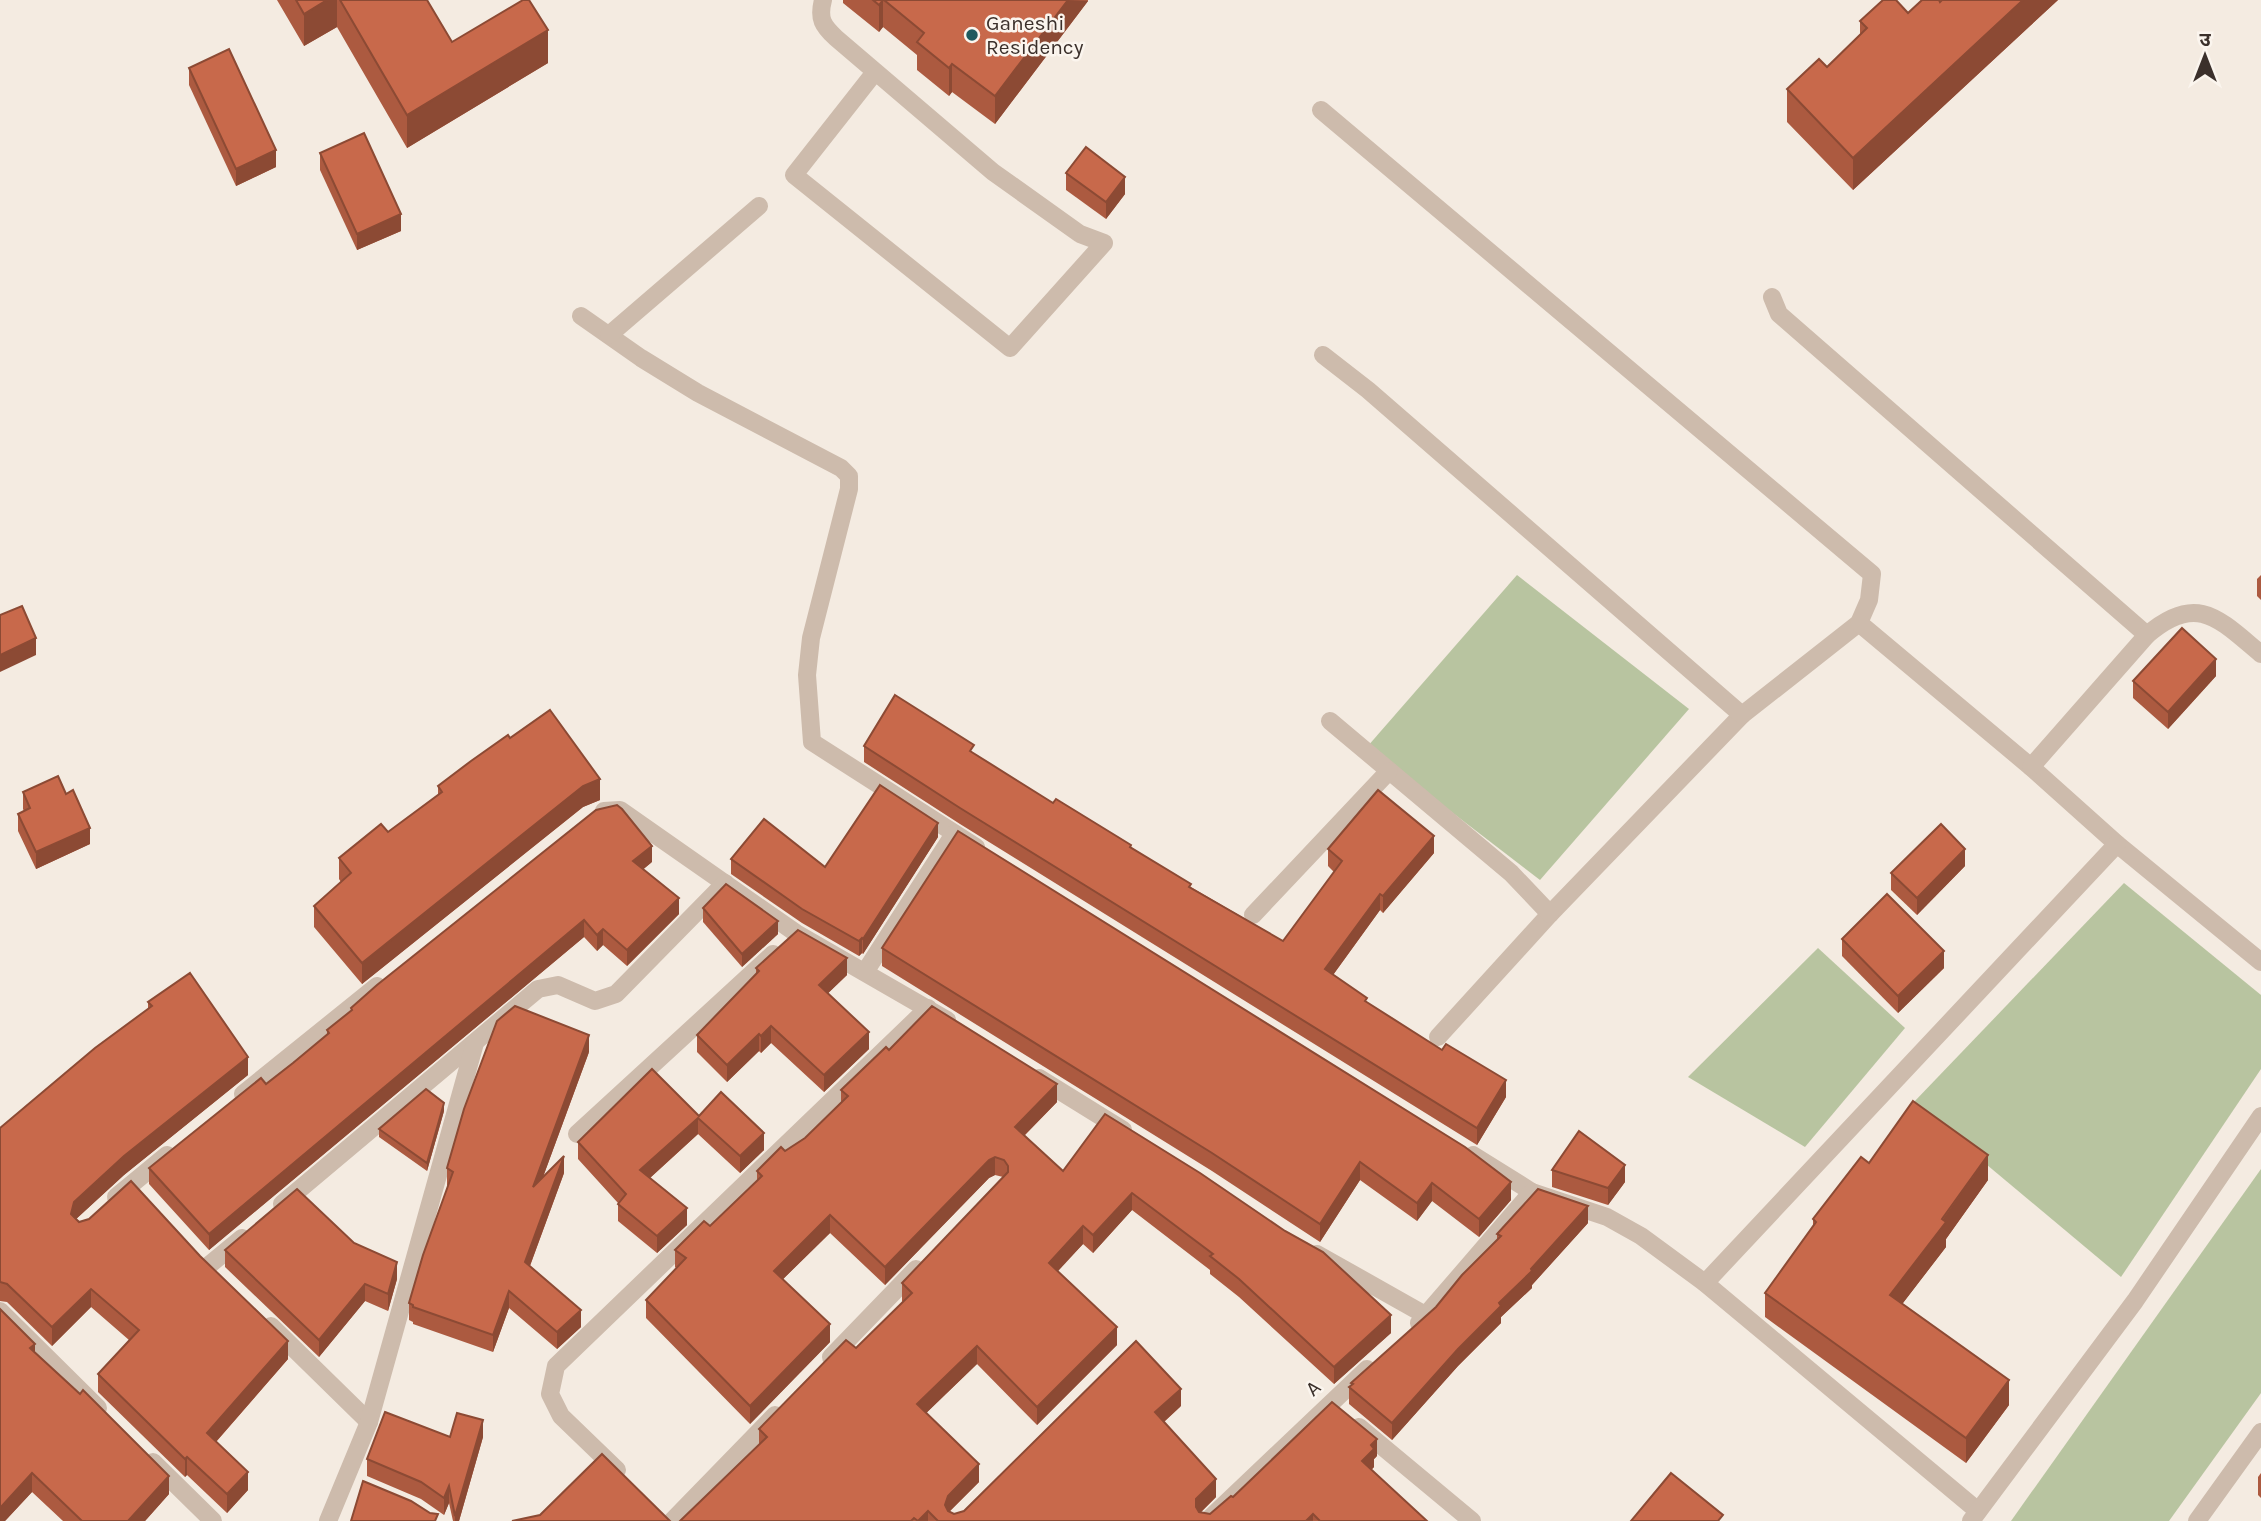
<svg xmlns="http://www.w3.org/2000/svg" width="2261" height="1521" viewBox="0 0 2261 1521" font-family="Karla,'Noto Sans Devanagari',sans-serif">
  <rect width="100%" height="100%" fill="#f4ebe1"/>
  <g fill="#b8c4a0">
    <path d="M1517 575 1689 709 1540 880 1367 747Z"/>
    <path d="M2124 883 2261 995V1069L2121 1277 1913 1103Z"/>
    <path d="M1818 948 1905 1028 1805 1147 1688 1077Z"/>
    <path d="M2261 1169V1393L2169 1521H2011Z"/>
  </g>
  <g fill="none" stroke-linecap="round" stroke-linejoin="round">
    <g stroke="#cdbbac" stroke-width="18">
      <path d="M823 0C818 19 823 26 836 38L993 172 1080 234 1104 243 1010 348 794 175 875 72"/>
      <path d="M1321 110 1872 574 1869 600 1859 623 1742 715 1550 914 1438 1037"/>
      <path d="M1772 297 1779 314 2147 635"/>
      <path d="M581 316 641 358 698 393 841 468 849 476V489L811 638 807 675 812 742 976 847"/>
      <path d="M609 335 759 206"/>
      <path d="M1323 355 1368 390 1742 715"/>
      <path d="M1859 623 2031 767 2117 844 2261 962"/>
      <path d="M1330 721 1511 873 1550 914"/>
      <path d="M2031 767 2147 635C2197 592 2219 619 2261 654"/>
      <path d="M604 811 620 810 796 933 947 1020"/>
      <path d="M1253 915 1389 771"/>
      <path d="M865 972 954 834"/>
      <path d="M1039 1078 1123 1130"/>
      <path d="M243 1094 377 986"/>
      <path d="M577 1134 773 954"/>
      <path d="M1473 1155 1532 1192 1607 1217 1641 1236 1705 1283 1978 1511"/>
      <path d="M116 1197 167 1155"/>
      <path d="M282 1204 538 989 558 985 595 1001 616 994 725 883"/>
      <path d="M1317 1254 1427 1316"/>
      <path d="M208 1266 242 1238"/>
      <path d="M1705 1283 2117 844"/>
      <path d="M0 1311 98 1408"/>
      <path d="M1419 1323 1532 1192"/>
      <path d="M271 1326 369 1422"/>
      <path d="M831 1357 916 1269"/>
      <path d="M1359 1427 1472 1521"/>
      <path d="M153 1462 213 1521"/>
      <path d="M617 1470 561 1416 550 1394 556 1366 928 1008"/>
      <path d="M328 1521 369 1422 475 1043"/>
      <path d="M672 1521 775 1415"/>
      <path d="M1207 1521 1367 1369"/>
      <path d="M1971 1521 2135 1301 2261 1116"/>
      <path d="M2197 1521 2261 1432"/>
    </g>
  </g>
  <g fill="#ac5a40">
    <path d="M277 0H427L452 42 548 63 407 148 337 27 304 46Z"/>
    <path d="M843 0H1088V1L995 124 952 92 949 96 917 70V55L883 27 879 32 843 3Z"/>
    <path d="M1942 0H2058L1853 190 1787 122V89L1827 67 1860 34V21L1908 13Z"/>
    <path d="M189 68 276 167 236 186 189 85Z"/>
    <path d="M320 153 401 231 357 250 320 170Z"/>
    <path d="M1066 173 1125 194 1106 219 1066 190Z"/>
    <path d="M2261 575V600L2257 596V579Z"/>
    <path d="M2216 676 2168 729 2133 698V681Z"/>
    <path d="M510 738 600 800 583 807 362 984 314 927V906L341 882 339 879V858L388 832 438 795V786Z"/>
    <path d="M864 746 974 754 1053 803 1131 847 1191 887 1283 941 1334 872 1328 866V849L1434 853 1383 913 1380 910 1333 975 1367 1002 1506 1097 1477 1145 960 824 864 762Z"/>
    <path d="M23 792 66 794 90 844 36 869 18 831V814L24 811 23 809Z"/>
    <path d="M938 837 863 954 862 953 859 956 802 923 731 874V859L825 867Z"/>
    <path d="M652 862 643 869 679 914 627 966 603 945 597 951 584 937 209 1250 149 1184V1168L266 1084 327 1035V1030L351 1011V1008Z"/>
    <path d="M1965 866 1917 915 1891 890V873Z"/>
    <path d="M703 908 778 934 742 967 703 922Z"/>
    <path d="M1842 939 1944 968 1898 1013 1842 956Z"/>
    <path d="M882 948 1511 1200 1479 1237 1432 1201 1417 1221 1360 1180 1320 1242 1212 1171 882 966Z"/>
    <path d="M756 968 847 975 828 993 869 1049 824 1092 771 1043 761 1053 759 1051 727 1082 697 1052V1035L756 975Z"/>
    <path d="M148 1002 248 1075 124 1175 76 1219 288 1359 216 1442 248 1490 227 1513 187 1475 185 1477 98 1392V1374L129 1340 91 1307 52 1346 7 1302 0 1301V1128L148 1009Z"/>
    <path d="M889 1050 1057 1102 1024 1136 1063 1171 1105 1114 1391 1333 1334 1384 1239 1297 1210 1274V1270L1132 1210 1093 1253 1083 1244 1057 1271 1117 1345 1037 1425 977 1364 926 1413 979 1482 949 1512 954 1514 964 1511 1181 1406 1164 1422 1216 1497 1201 1512 1210 1514 1233 1497 1377 1456 1374 1459V1467L1371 1470 1427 1521H680L759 1444V1429L856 1348 903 1302 902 1301V1283L1003 1177 995 1175 989 1178 885 1285 830 1233 783 1279 830 1342 750 1424 646 1318V1300L676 1268 675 1267V1250L710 1226 757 1181V1171L805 1138 841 1102V1090Z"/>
    <path d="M589 1052 543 1177 564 1173 530 1266 581 1327 557 1349 509 1308 493 1352 413 1324V1322L409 1320V1303L448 1186 447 1185V1168Z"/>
    <path d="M444 1111 427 1171 379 1137V1129Z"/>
    <path d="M699 1116 764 1150 740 1173 698 1134 650 1178 687 1225 657 1253 618 1221V1203L578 1159V1142Z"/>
    <path d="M1869 1163 1988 1180 1946 1239V1247L1902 1304 2009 1405 1966 1463 1765 1317V1293L1813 1227V1219Z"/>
    <path d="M1552 1170 1625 1182 1608 1205 1552 1187Z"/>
    <path d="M1588 1223 1532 1285V1288L1501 1317V1323L1458 1366 1392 1440 1349 1404V1387L1351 1386V1383L1436 1307 1497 1240V1234Z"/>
    <path d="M354 1243 397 1279 388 1311 365 1301 319 1357 225 1267V1250Z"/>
    <path d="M35 1353 169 1494 145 1521H63L32 1492 5 1521Z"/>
    <path d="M450 1437H483L459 1521H453L449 1503 444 1515 421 1499 367 1476V1459Z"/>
    <path d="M2261 1473V1498L2258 1495V1477Z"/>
  </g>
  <g fill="#8c4a34">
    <path d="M327 0H337V27L304 46V14Z"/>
    <path d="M883 0V27L879 32V5Z"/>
    <path d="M1068 0 1088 1 995 124V96Z"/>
    <path d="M2023 0H2058L1853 190V158Z"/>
    <path d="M548 30V63L407 148V115Z"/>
    <path d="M952 64V92L949 96V68Z"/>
    <path d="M276 150V167L236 186V169Z"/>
    <path d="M1125 177V194L1106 219V202Z"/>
    <path d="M401 214V231L357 250V234Z"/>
    <path d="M36 638V655L0 672V655Z"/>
    <path d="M2216 659V676L2168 729V712Z"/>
    <path d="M600 779V800L583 807 362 984V963L583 786Z"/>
    <path d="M938 823V837L863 954V939Z"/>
    <path d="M90 828V844L36 869V852Z"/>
    <path d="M1434 836V853L1383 913V896Z"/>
    <path d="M652 846V862L633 878V861Z"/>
    <path d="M1965 849V866L1917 915V898Z"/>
    <path d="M1380 894V910L1325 986V969Z"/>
    <path d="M679 898V914L627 966V950Z"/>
    <path d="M584 920V937L209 1250V1234Z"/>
    <path d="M778 921V934L742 967V954Z"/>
    <path d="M603 929V945L597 951V935Z"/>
    <path d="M862 938V953L859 956V941Z"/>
    <path d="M1944 951V968L1898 1013V996Z"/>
    <path d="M847 958V975L819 1002V985Z"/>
    <path d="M771 1026V1043L761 1053V1036Z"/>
    <path d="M869 1032V1049L824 1092V1075Z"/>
    <path d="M759 1034V1051L727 1082V1065Z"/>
    <path d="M589 1035V1052L533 1204V1187Z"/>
    <path d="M248 1057V1075L124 1175 74 1221 71 1214 74 1202 124 1156Z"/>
    <path d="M1506 1080V1097L1477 1145V1128Z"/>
    <path d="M1057 1084V1102L1015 1145V1127Z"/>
    <path d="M444 1103V1111L427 1171V1163Z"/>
    <path d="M698 1118V1134L640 1187V1170Z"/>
    <path d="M764 1133V1150L740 1173V1156Z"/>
    <path d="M1988 1155V1180L1946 1239V1247L1890 1320V1295Z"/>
    <path d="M564 1156V1173L525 1279V1262Z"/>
    <path d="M995 1157V1175L989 1178 885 1285V1267L989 1160Z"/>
    <path d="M1360 1162V1180L1320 1242V1224Z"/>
    <path d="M1625 1165V1182L1608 1205V1188Z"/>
    <path d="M1511 1182V1200L1479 1237V1219Z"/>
    <path d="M1432 1183V1201L1417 1221V1203Z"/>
    <path d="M1132 1193V1210L1093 1253V1235Z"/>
    <path d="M1588 1206V1223L1532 1285V1288L1501 1317V1323L1458 1366 1392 1440V1423L1499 1303 1531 1269Z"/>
    <path d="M687 1208V1225L657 1253V1236Z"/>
    <path d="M830 1215V1233L774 1288V1271Z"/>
    <path d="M1083 1226V1244L1049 1281V1263Z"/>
    <path d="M397 1262V1279L388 1311V1294Z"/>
    <path d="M365 1284V1301L319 1357V1340Z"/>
    <path d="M91 1289V1307L52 1346V1327Z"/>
    <path d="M509 1291V1308L493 1352V1335Z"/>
    <path d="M581 1310V1327L557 1349V1332Z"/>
    <path d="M1391 1315V1333L1334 1384V1367Z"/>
    <path d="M830 1324V1342L750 1424V1406Z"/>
    <path d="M1117 1327V1345L1037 1425V1407Z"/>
    <path d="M288 1341V1359L207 1452V1433Z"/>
    <path d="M35 1344V1362L30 1348Z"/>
    <path d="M977 1346V1364L917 1422V1404Z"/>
    <path d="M2009 1380V1405L1966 1463V1438Z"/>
    <path d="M1181 1389V1406L1155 1430V1412Z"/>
    <path d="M483 1420V1437L459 1521H455V1516Z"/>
    <path d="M1377 1439V1456L1374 1459V1467L1362 1479V1461L1371 1445Z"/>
    <path d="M187 1457V1475L185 1477V1459Z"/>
    <path d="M979 1464V1482L948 1513 945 1505 948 1496Z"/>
    <path d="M248 1472V1490L227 1513V1494Z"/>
    <path d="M32 1473V1492L5 1521H0V1508Z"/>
    <path d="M169 1476V1494L145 1521H128Z"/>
    <path d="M1216 1479V1497L1196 1517V1499Z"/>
    <path d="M449 1486V1503L444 1515V1498Z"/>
    <path d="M928 1511V1521H918Z"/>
    <path d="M1313 1514V1521H1306Z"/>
  </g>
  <g fill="#c8694b" stroke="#8c4a34" stroke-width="2">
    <path d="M296 0H327L304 14Z"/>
    <path d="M340 0H427L452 42 523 0H529L548 30 407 115Z"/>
    <path d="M873 0H883L879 5Z"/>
    <path d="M884 0H1068L995 96 952 64 949 68 917 42 924 33Z"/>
    <path d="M1883 0H1896L1908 13 1922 0H1939L1940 2 1942 0H2023L1853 158 1787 89 1819 59 1827 67 1867 28 1860 21Z"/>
    <path d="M229 49 276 150 236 169 189 68Z"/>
    <path d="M364 133 401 214 357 234 320 153Z"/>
    <path d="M1086 147 1125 177 1106 202 1066 173Z"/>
    <path d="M22 606 36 638 0 655V615Z"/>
    <path d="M2182 628 2216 659 2168 712 2133 681Z"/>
    <path d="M895 695 974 745 970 751 1053 803 1056 799 1131 845 1130 847 1191 884 1189 887 1283 941 1342 861 1328 849 1378 790 1434 836 1383 896 1380 894 1325 969 1367 998 1365 1001 1442 1050 1446 1044 1506 1080 1477 1128 960 808 864 746Z"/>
    <path d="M550 710 600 779 583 786 362 963 314 906 351 873 339 858 381 824 388 832 442 792 438 786 471 761 508 735 510 738Z"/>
    <path d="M58 776 66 794 73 790 90 828 36 852 18 814 30 808 23 792Z"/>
    <path d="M880 785 938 823 863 939 862 938 859 941 802 909 731 859 764 819 825 867Z"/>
    <path d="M617 805 622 809 652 846 633 861 679 898 627 950 603 929 597 935 584 920 209 1234 149 1168 261 1078 266 1084 293 1063 329 1033 327 1030 352 1010 351 1008 377 985 596 810Z"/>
    <path d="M1941 824 1965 849 1917 898 1891 873Z"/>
    <path d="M958 831 1465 1147 1511 1182 1479 1219 1432 1183 1417 1203 1360 1162 1320 1224 1212 1153 882 948Z"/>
    <path d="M726 884 778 921 742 954 703 908Z"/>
    <path d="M1887 894 1944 951 1898 996 1842 939Z"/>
    <path d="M798 930 847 958 819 985 869 1032 824 1075 771 1026 761 1036 759 1034 727 1065 697 1035 759 971 756 968Z"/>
    <path d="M190 973 248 1057 124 1156 74 1202 71 1214 79 1222 89 1219 131 1181 200 1256 288 1341 207 1433 248 1472 227 1494 187 1457 185 1459 98 1374 139 1330 91 1289 52 1327 7 1284 0 1282V1128L95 1048 152 1006 148 1002Z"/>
    <path d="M515 1006 589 1035 533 1187 564 1156 525 1262 581 1310 557 1332 509 1291 493 1335 413 1307V1305L409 1303 423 1255 453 1172 447 1168 464 1109 497 1021Z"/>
    <path d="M932 1006 1057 1084 1015 1127 1063 1171 1105 1114 1200 1173 1285 1231 1323 1252 1391 1315 1334 1367 1239 1279 1210 1256 1213 1254 1132 1193 1093 1235 1083 1226 1049 1263 1117 1327 1037 1407 977 1346 917 1404 979 1464 948 1496 945 1505 948 1511 954 1514 964 1511 1136 1341 1181 1389 1155 1412 1216 1479 1196 1499V1507L1199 1512 1210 1514 1231 1496 1233 1497 1332 1402 1377 1439 1371 1445 1374 1449 1362 1461 1427 1521H1320L1313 1514 1306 1521H938L928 1511 918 1521 914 1518 911 1521H680L767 1437 759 1429 846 1340 856 1348 912 1293 902 1283 1008 1172V1166L1004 1160 995 1157 989 1160 885 1267 830 1215 774 1271 830 1324 750 1406 646 1300 686 1258 675 1250 704 1221 710 1226 762 1176 757 1171 781 1147 785 1151 805 1138 848 1096 841 1090 886 1047 889 1050Z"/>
    <path d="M652 1069 699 1116 721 1092 764 1133 740 1156 698 1118 640 1170 687 1208 657 1236 618 1204 626 1194 578 1142Z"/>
    <path d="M426 1089 444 1103 427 1163 379 1129Z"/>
    <path d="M1913 1101 1988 1155 1942 1219 1946 1222 1890 1295 2009 1380 1966 1438 1765 1293 1816 1222 1813 1219 1861 1157 1869 1163Z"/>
    <path d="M1579 1131 1625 1165 1608 1188 1552 1170Z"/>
    <path d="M297 1189 354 1243 397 1262 388 1294 365 1284 319 1340 225 1250Z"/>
    <path d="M1538 1189 1588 1206 1531 1269 1532 1271 1499 1303 1501 1306 1458 1349 1392 1423 1349 1387 1353 1384 1351 1383 1436 1307 1462 1275 1501 1236 1497 1234Z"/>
    <path d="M0 1309 35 1344 30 1348 80 1394 83 1390 169 1476 128 1521H82L32 1473 0 1508Z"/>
    <path d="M385 1412 450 1437 457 1413 483 1420 455 1516 449 1486 444 1498 421 1482 367 1459Z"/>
    <path d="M602 1454 670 1521H512L540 1515Z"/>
    <path d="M1671 1473 1723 1515 1718 1521H1631Z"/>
    <path d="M363 1481 411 1501 430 1513 438 1514 435 1521H351Z"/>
  </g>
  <circle fill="#1f5a5e" stroke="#fbf5ee" stroke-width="2.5" cx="972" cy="35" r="7"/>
  <g text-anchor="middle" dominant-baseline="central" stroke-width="5" stroke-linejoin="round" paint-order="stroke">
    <g font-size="21" fill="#3b302b" stroke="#fbf5ee" text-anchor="start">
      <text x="986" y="23">Ganeshi<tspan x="986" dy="24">Residency</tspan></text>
    </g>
    <g font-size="21" fill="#3b302b" stroke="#fbf5ee">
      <text transform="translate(1313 1388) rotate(-43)">A</text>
    </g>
  </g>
  <g transform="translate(2205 56)" stroke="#fbf5ee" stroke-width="5" paint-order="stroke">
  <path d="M0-5L12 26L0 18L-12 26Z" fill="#3b302b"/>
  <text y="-10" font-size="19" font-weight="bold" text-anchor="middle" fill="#3b302b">उ</text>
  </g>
</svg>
